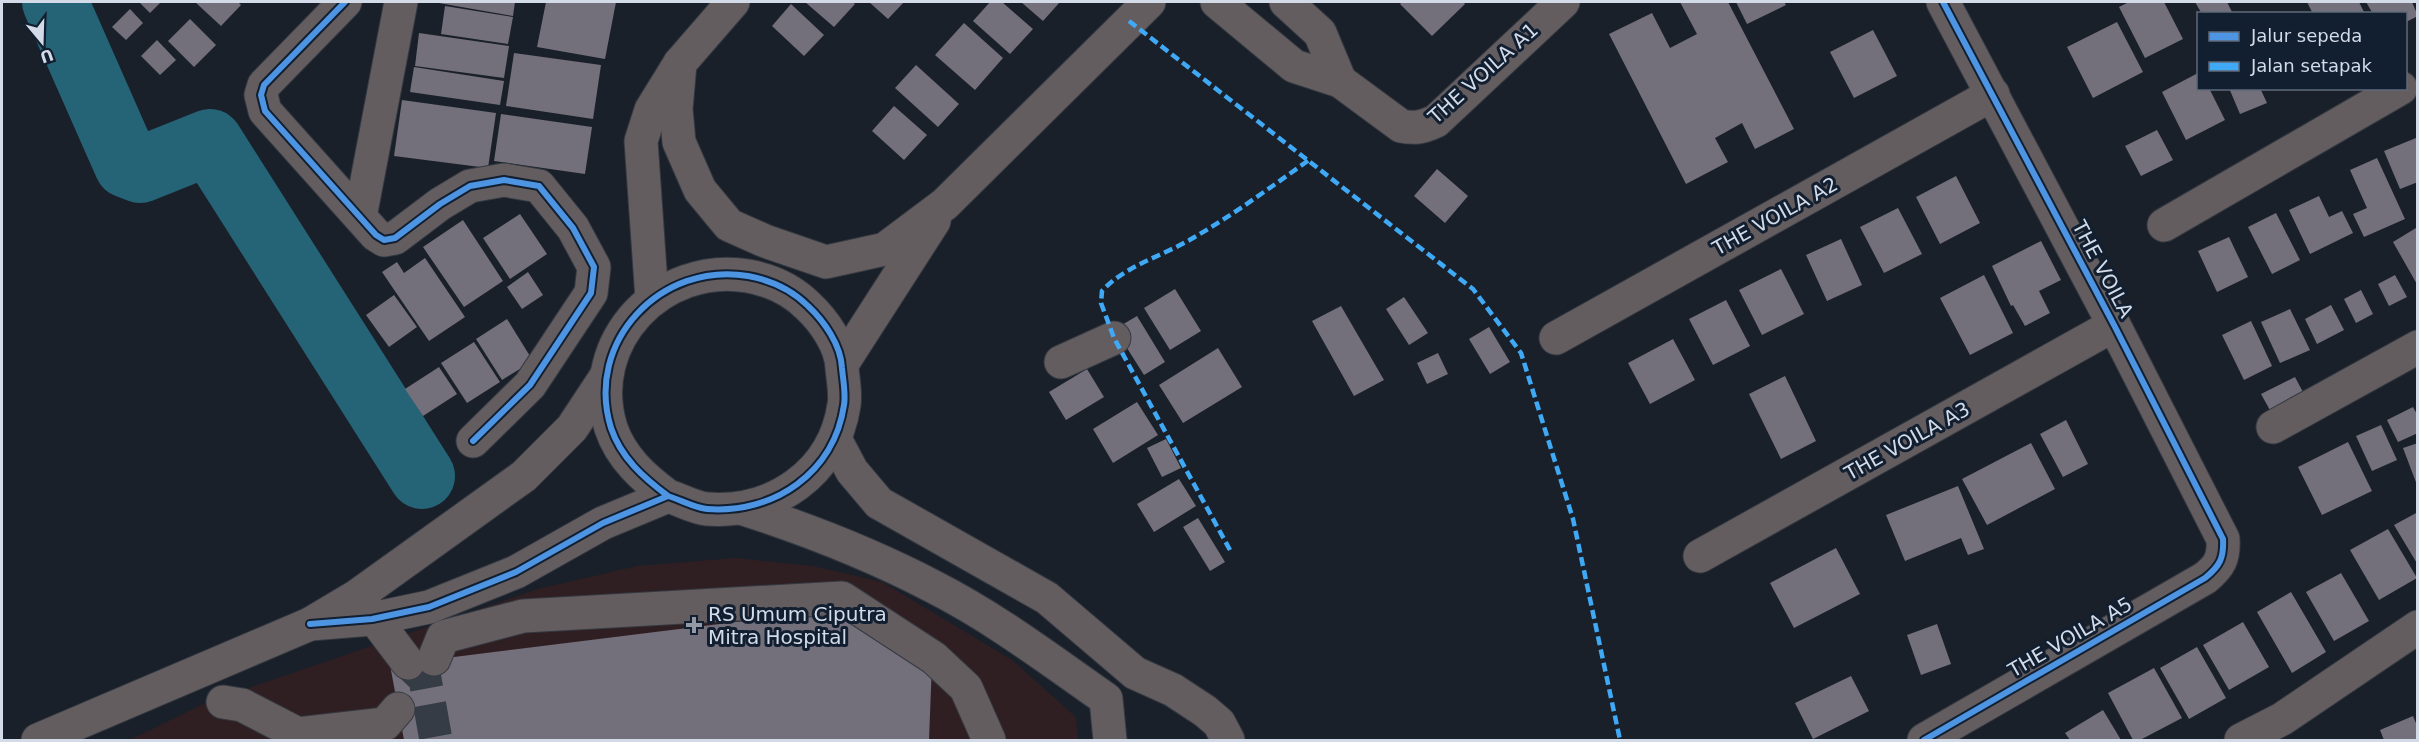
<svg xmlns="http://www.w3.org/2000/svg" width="2419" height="742" viewBox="0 0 2419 742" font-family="'DejaVu Sans',sans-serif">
  <rect width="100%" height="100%" fill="#192029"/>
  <path fill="#2f1f22" d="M735 558 813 566 882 582 1012 660 1076 717 1078 740H130L205 703 538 589 637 566Z"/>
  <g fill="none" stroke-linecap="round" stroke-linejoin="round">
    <path stroke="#256377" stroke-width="66" d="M55 2 127 165 140 170 210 142 422 476"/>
  </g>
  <g fill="#736f7b">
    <path d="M139 2H161L150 13Z"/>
    <path d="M195 2H238L241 5 221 26Z"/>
    <path d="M433 2H515L513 16Z"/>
    <path d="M546 2H616L605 59 537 47Z"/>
    <path d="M805 2H852L855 4 834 27Z"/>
    <path d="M869 2H904L888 19Z"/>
    <path d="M990 2H1002L1033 29 1010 54 973 21Z"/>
    <path d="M1021 2H1060L1043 21Z"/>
    <path d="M1402 2H1463L1465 4 1432 36 1400 4Z"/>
    <path d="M1680 2H1728L1794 129 1755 149 1742 123 1715 138 1728 162 1686 184 1609 34 1652 13 1670 48 1697 34Z"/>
    <path d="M1736 2H1784L1786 5 1747 24Z"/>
    <path d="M2129 2H2164L2183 39 2145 58 2119 7Z"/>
    <path d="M2195 2H2227L2233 14H2202Z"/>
    <path d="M2307 2H2359L2365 14H2313Z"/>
    <path d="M2366 2H2412L2418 16 2406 22V14H2373Z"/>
    <path d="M791 4 824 35 804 56 772 26Z"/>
    <path d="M445 6 513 17 508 44 441 34Z"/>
    <path d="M130 9 143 23 126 40 112 27Z"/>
    <path d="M190 19 216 45 194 67 168 41Z"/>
    <path d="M2117 22 2143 72 2093 98 2067 47Z"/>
    <path d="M964 23 1003 58 975 90 935 55Z"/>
    <path d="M1873 30 1897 76 1854 98 1830 52Z"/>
    <path d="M419 33 509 46 504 78 415 66Z"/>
    <path d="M157 40 176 60 160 75 141 56Z"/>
    <path d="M514 53 601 65 593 119 506 106Z"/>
    <path d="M916 65 959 104 938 127 895 88Z"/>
    <path d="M414 67 504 81 500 105 410 92Z"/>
    <path d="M2198 73V88H2209L2225 120 2186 140 2162 92Z"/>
    <path d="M2229 88H2260L2267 103 2240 114Z"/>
    <path d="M402 100 496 113 488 168 394 156Z"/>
    <path d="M894 106 927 135 904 160 872 131Z"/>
    <path d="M501 114 592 127 585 174 494 161Z"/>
    <path d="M2157 130 2173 160 2141 176 2125 146Z"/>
    <path d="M2416 138 2418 182 2400 189 2384 151Z"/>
    <path d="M2377 158 2405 219 2364 237 2353 214 2367 208 2350 170Z"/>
    <path d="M1437 169 1468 196 1445 223 1414 196Z"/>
    <path d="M1956 176 1980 223 1940 244 1916 197Z"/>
    <path d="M2319 196 2329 217 2342 211 2353 233 2310 254 2289 210Z"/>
    <path d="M1898 208 1922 254 1884 273 1860 227Z"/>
    <path d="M2276 213 2300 260 2272 274 2248 227Z"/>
    <path d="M520 214 547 254 510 279 483 238Z"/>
    <path d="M463 220 503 281 464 307 423 247Z"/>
    <path d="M2416 228 2418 231V286L2393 242Z"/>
    <path d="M2229 237 2248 277 2217 292 2198 251Z"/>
    <path d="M1841 239 1862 285 1827 301 1806 255Z"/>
    <path d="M2041 241 2061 280 2039 291 2050 313 2025 326 2013 305 2011 306 1992 266Z"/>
    <path d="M425 258 465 317 429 341 382 272 397 262 404 273Z"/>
    <path d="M1781 269 1804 314 1762 335 1739 290Z"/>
    <path d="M528 272 543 295 522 309 507 287Z"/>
    <path d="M1984 275 2013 333 1970 355 1940 298Z"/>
    <path d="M2395 275 2407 297 2389 306 2378 284Z"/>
    <path d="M1175 289 1201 331 1170 350 1144 308Z"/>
    <path d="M2361 290 2373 314 2356 323 2344 299Z"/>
    <path d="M394 295 417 327 389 347 366 315Z"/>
    <path d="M1404 297 1428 333 1409 345 1386 309Z"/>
    <path d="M1726 300 1750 346 1713 365 1689 319Z"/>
    <path d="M2331 305 2344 330 2317 344 2305 319Z"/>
    <path d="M1341 306 1384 380 1354 396 1312 321Z"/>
    <path d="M2290 309 2310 350 2280 363 2261 322Z"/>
    <path d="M1137 316 1165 362 1144 375 1115 329Z"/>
    <path d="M507 319 533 361 502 380 476 339Z"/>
    <path d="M2251 321 2272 366 2244 380 2222 335Z"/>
    <path d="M1489 327 1510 362 1490 374 1469 339Z"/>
    <path d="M1673 339 1695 380 1650 404 1628 363Z"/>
    <path d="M474 342 500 382 467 403 441 363Z"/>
    <path d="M1218 348 1242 387 1183 423 1159 385Z"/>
    <path d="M1438 353 1448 374 1427 384 1417 363Z"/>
    <path d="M439 367 457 394 423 416 405 389Z"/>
    <path d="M1087 369 1104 397 1066 420 1049 392Z"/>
    <path d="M1785 376 1816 441 1781 459 1749 394Z"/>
    <path d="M2295 377 2304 394 2271 412 2261 394Z"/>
    <path d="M1137 402 1158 435 1113 463 1093 429Z"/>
    <path d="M2413 407 2418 416V433L2398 442 2387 420Z"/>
    <path d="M2066 420 2088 464 2063 477 2040 434Z"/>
    <path d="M2381 425 2397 460 2372 471 2356 436Z"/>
    <path d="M1166 439 1181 468 1162 477 1147 448Z"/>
    <path d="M2348 442 2372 491 2322 515 2298 467Z"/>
    <path d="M2031 443 2055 489 1987 525 1962 479Z"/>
    <path d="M2418 443V485H2417L2403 448Z"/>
    <path d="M1179 479 1196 506 1154 532 1137 504Z"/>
    <path d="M1958 486 1984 549 1968 555 1961 538 1905 561 1886 515Z"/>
    <path d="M2418 512V565L2394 525Z"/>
    <path d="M1198 518 1225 562 1210 571 1183 527Z"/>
    <path d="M2388 529 2417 578 2379 600 2350 550Z"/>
    <path d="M1836 548 1860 594 1794 628 1770 583Z"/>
    <path d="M2341 573 2369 621 2334 641 2306 592Z"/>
    <path d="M2291 592 2326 652 2292 673 2257 612Z"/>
    <path d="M840 609 932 663 929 740H404L390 665Z"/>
    <path d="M2243 622 2269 667 2229 690 2203 645Z"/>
    <path d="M1937 624 1951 664 1921 675 1907 635Z"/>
    <path d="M2197 647 2226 698 2189 719 2160 668Z"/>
    <path d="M2154 668 2182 718 2140 740H2133L2108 693Z"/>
    <path d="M1851 676 1869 711 1813 739 1795 703Z"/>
    <path d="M2103 710 2121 740H2070L2065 733Z"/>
    <path d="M2413 716 2418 728V740H2384L2380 730Z"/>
  </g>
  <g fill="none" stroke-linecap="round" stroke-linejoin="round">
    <path stroke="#353c46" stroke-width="33" stroke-dasharray="33 16" stroke-linecap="butt" d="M408 663 425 679 436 740"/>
    <defs>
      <g id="minor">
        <path d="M345 2 264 85 261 95 265 111 376 235 384 240 395 238 440 204 470 186 504 180 539 186 573 228 594 267 591 293 530 385 473 441"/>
        <path d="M1217 2 1294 66 1340 81 1401 126C1415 129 1423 127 1436 121L1563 2"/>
        <path d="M1286 2 1320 33 1340 81"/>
        <path d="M680 63 676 109 679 142 700 190 729 225 765 241 826 262 885 249 945 204 1149 2"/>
        <path d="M360 217 401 2"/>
        <path d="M2164 225 2401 88"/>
        <path d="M652 299 641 141 651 110 680 63 733 2"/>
        <path d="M1556 338 1993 94"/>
        <path d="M1061 362 1114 338"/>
        <path d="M842 364 934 221"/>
        <path d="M2273 427 2418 347"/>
        <path d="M835 439 852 471 879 503 1047 598 1135 673 1173 690 1205 711 1219 723 1228 740"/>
        <path d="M744 509C809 530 873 555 934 587 995 618 1050 660 1106 699L1110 740"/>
        <path d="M1700 556 2114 325"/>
        <path d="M362 602 408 663"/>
        <path d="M310 624 372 619 429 607 516 572 603 523 668 496C681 500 695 508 707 509 774 514 834 473 844 405 846 394 843 380 842 368 841 345 824 321 808 306 792 290 770 280 748 276 662 261 584 341 611 428 621 458 644 478 668 496"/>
        <path d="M434 659 443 637 523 616 842 598 934 658 966 688 989 740"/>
        <path d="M223 702 242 705 298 734 385 724 398 709"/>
        <path d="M38 740 310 624 357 596 524 476 572 428 605 378"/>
        <path d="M1924 740 2205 578C2220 566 2224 558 2223 539L2114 325 1943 2"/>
        <path d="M2241 740 2282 719 2418 627"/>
      </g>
    </defs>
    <use href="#minor" stroke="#353a42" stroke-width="35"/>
    <use href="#minor" stroke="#645d60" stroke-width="33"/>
    <g stroke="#3fa9f5" stroke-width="4.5" stroke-dasharray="9 4.5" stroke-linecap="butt">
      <path d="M1129 21 1473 289 1521 353 1573 519 1620 740"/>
      <path d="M1230 550 1114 338 1101 303 1102 291C1126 265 1163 256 1193 238 1233 215 1271 187 1309 160"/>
    </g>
    <defs>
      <g id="cycleway">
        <path d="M345 2 264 85 261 95 265 111 376 235 384 240 395 238 440 204 470 186 504 180 539 186 573 228 594 267 591 293 530 385 473 441"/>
        <path d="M310 624 372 619 429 607 516 572 603 523 668 496C681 500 695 508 707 509 774 514 834 473 844 405 846 394 843 380 842 368 841 345 824 321 808 306 792 290 770 280 748 276 662 261 584 341 611 428 621 458 644 478 668 496"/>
        <path d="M1924 740 2205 578C2220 566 2224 558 2223 539L2114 325 1943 2"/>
      </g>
    </defs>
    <use href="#cycleway" stroke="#121f30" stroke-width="10"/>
    <use href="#cycleway" stroke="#4d94e3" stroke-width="6"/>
  </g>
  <path fill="#929aa5" stroke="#121f30" stroke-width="2" d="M691 616h6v6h6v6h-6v6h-6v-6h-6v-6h6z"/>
  <g text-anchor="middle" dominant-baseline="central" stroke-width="6" stroke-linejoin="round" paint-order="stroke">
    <g font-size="20" fill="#d3dbe8" stroke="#121f30">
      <text transform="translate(1483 73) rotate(-42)">THE VOILA A1</text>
      <text transform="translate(1775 216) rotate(-29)">THE VOILA A2</text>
      <text transform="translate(2103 269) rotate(62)">THE VOILA</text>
      <text transform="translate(1907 441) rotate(-29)">THE VOILA A3</text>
      <text transform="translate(2070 637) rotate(-30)">THE VOILA A5</text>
    </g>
    <g font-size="20" fill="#d3dbe8" stroke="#121f30" text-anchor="start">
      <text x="708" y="614">RS Umum Ciputra<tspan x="708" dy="23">Mitra Hospital</tspan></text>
    </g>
  </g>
  <rect width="2419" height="742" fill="none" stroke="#d3dbe8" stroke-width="6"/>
  <rect x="2197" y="12" width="210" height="78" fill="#121f30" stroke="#5f6a7a" stroke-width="1.5"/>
  <rect x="2209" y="32" width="30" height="9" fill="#4d94e3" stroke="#5f6a7a" stroke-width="1.5"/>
  <text x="2251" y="42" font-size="18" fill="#d3dbe8">Jalur sepeda</text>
  <rect x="2209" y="62" width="30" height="9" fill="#3fa9f5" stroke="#5f6a7a" stroke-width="1.5"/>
  <text x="2251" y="72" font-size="18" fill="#d3dbe8">Jalan setapak</text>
  <g transform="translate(42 42) rotate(161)" stroke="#121f30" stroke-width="4.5" paint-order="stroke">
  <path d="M0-4.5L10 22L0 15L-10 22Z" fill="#d3dbe8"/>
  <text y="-9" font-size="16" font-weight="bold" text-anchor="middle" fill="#d3dbe8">U</text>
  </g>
</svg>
